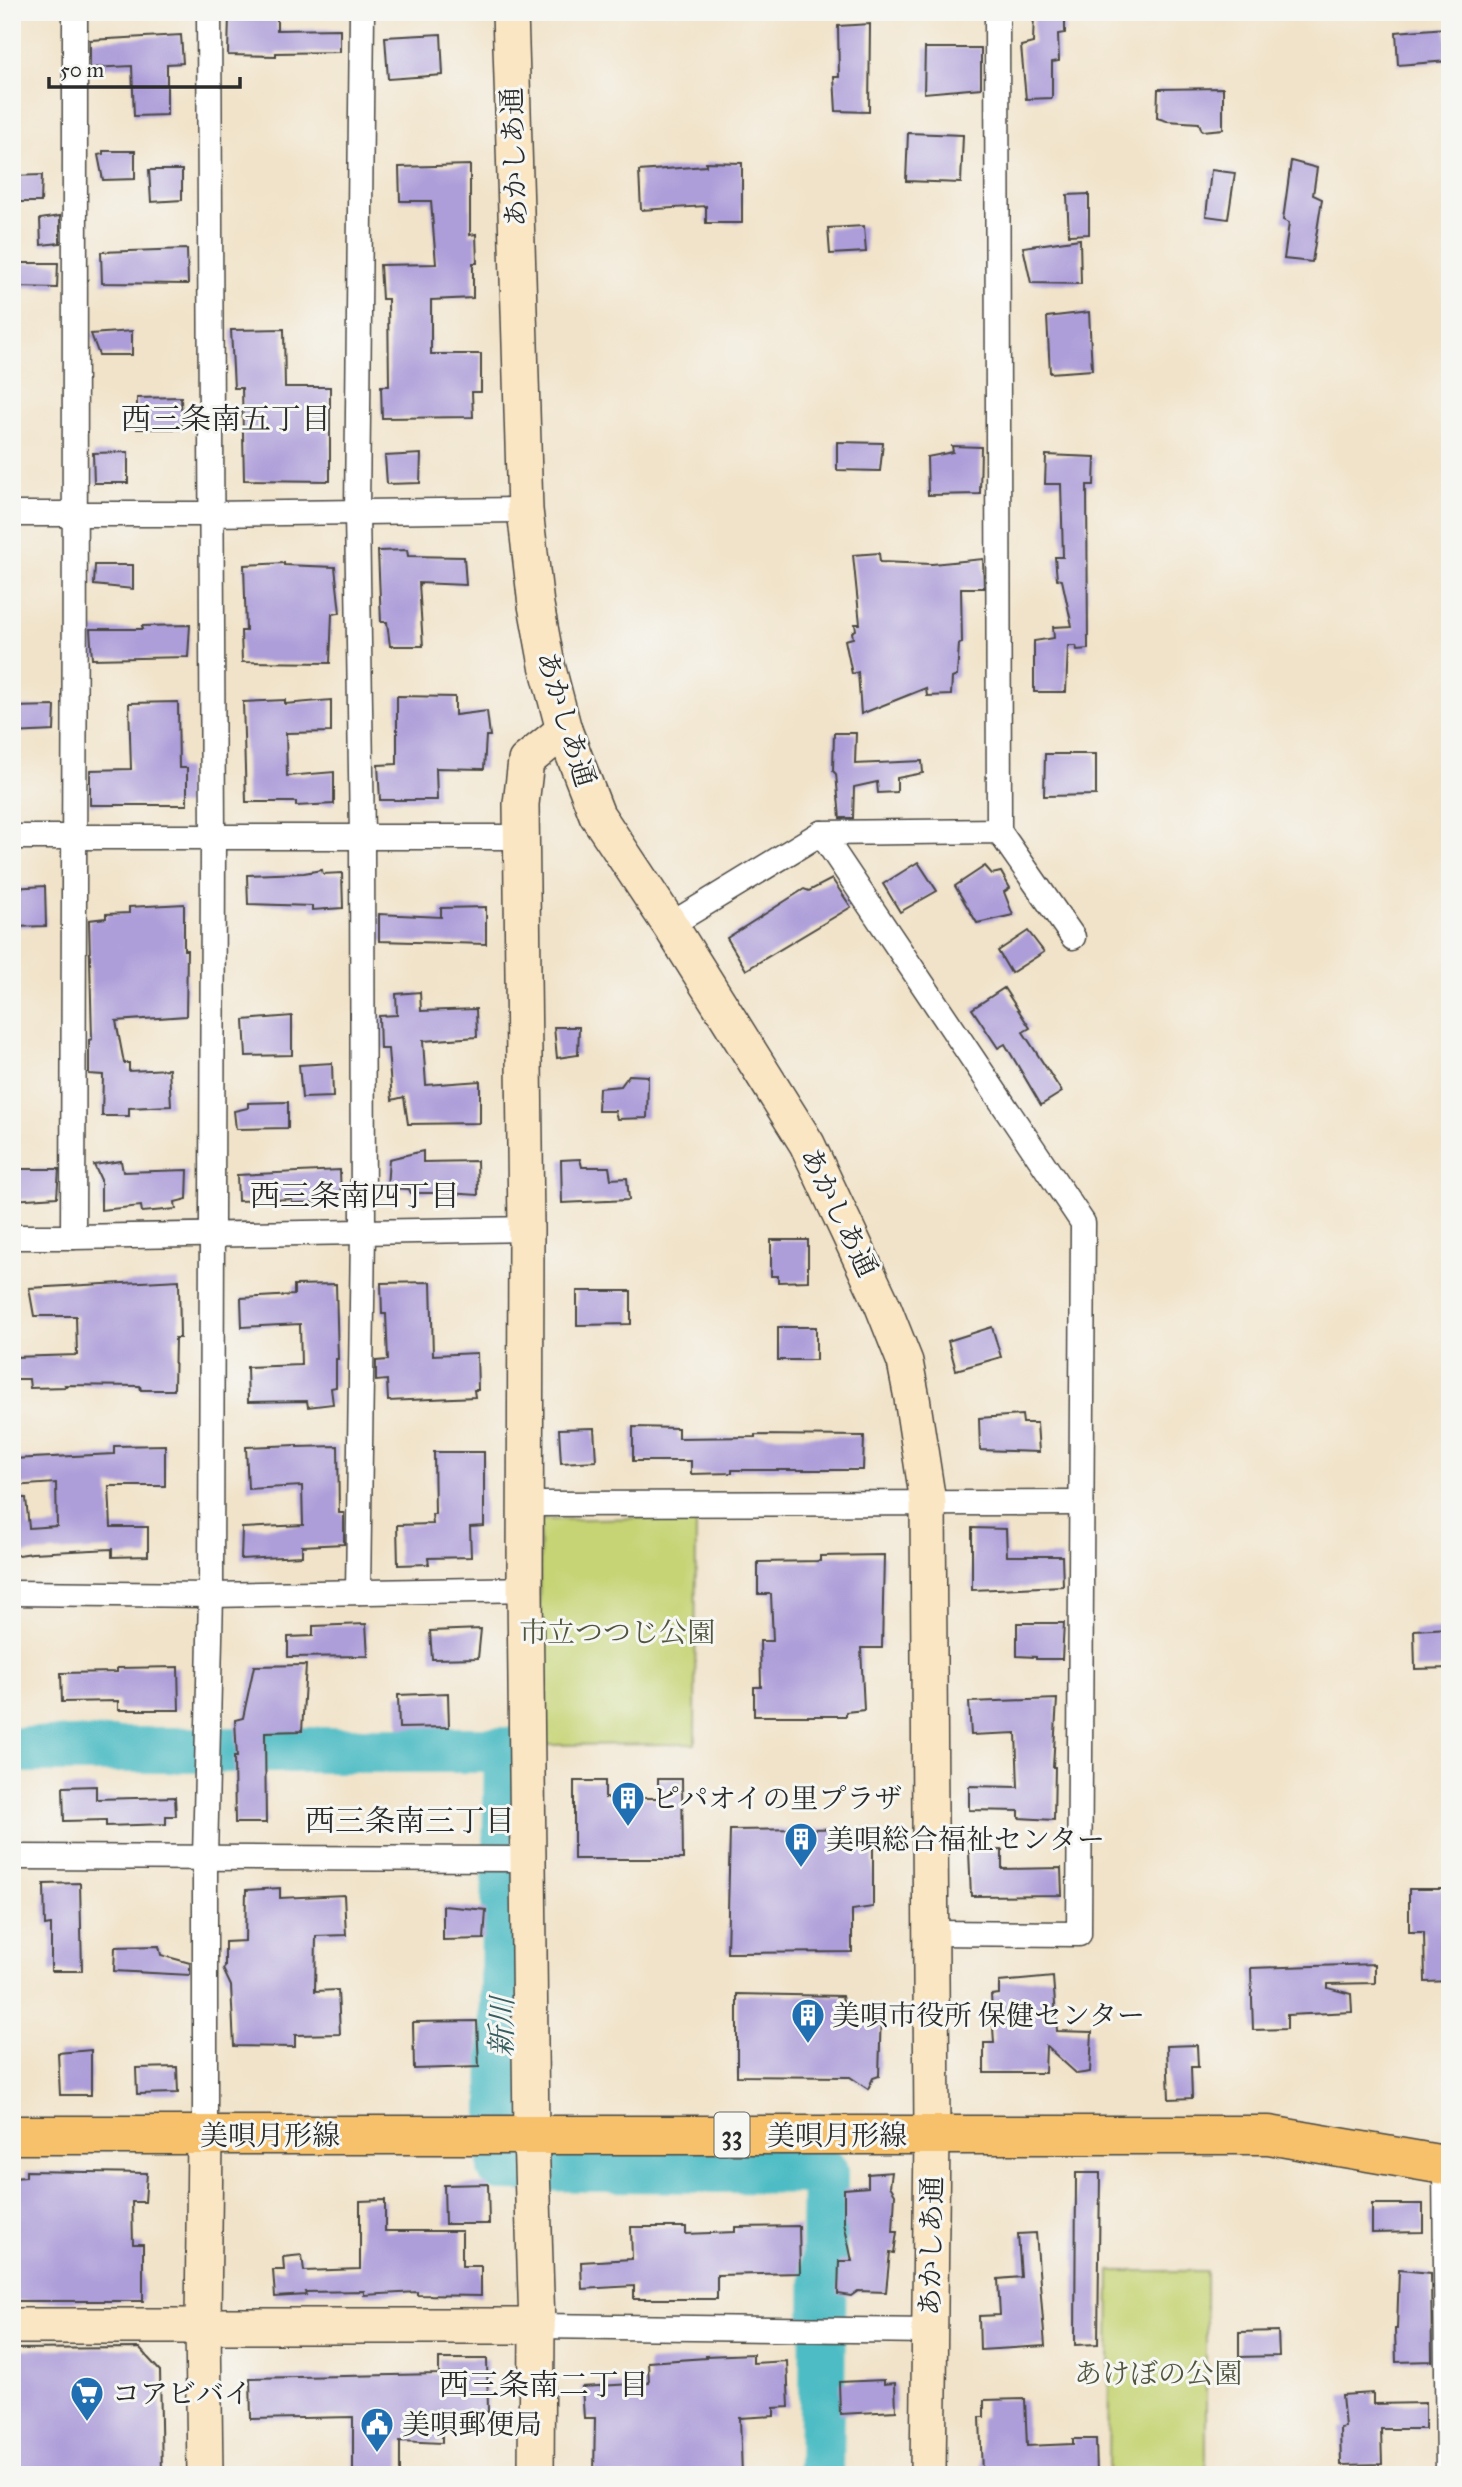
<svg xmlns="http://www.w3.org/2000/svg" width="1462" height="2487" viewBox="0 0 1462 2487" font-family="'IM FELL Great Primer','Noto Serif JP',serif">
  <rect width="100%" height="100%" fill="#f6f6f2"/>
  <filter id="ink" filterUnits="userSpaceOnUse"><feTurbulence type="fractalNoise" baseFrequency=".0143" numOctaves="2"/><feDisplacementMap in="SourceGraphic" scale="14" xChannelSelector="R" yChannelSelector="G"/><feConvolveMatrix kernelMatrix="1 2 1 2 8 2 1 2 1" color-interpolation-filters="sRGB"/></filter>
  <filter id="wash" filterUnits="userSpaceOnUse"><feTurbulence type="fractalNoise" baseFrequency=".00686" numOctaves="4" result="noise"/><feDisplacementMap in="SourceGraphic" scale="28" xChannelSelector="R" yChannelSelector="G"/><feGaussianBlur stdDeviation="1.57" result="paint"/><feColorMatrix in="noise" values="0 0 0 0 0 0 0 0 0 0 0 0 0 0 0 0 0 1.4 0 .05"/><feComposite in="paint" operator="in"/></filter>
  <g filter="url(#wash)">
    <rect width="100%" height="100%" fill="#f1e3c9"/>
    <g fill="#c6d475" stroke="#788050" stroke-width="2">
      <path d="M696 1517 695 1744 538 1745 540 1520Z"/>
      <path d="M1110 2271H1206V2475H1108Z"/>
    </g>
    <g fill="none" stroke-linecap="round" stroke-linejoin="round">
      <path stroke="#4dbcc4" stroke-width="46" d="M12 1750H507L500 2168 825 2171 821 2475"/>
    </g>
    <g id="blocks">
      <g fill="#ad9ed9">
        <path d="M1034 12H1065V33L1058 34 1059 61 1052 62V98L1026 99 1021 46 1033 43Z"/>
        <path d="M229 15 277 16V30L340 29V52L276 53V56L228 55Z"/>
        <path d="M870 24 869 112 836 111 834 77H839L838 26Z"/>
        <path d="M1446 28 1448 61 1398 65 1396 32Z"/>
        <path d="M441 34 443 75 388 79 385 37Z"/>
        <path d="M181 35 183 63 167 64V115L134 116 132 66 90 68V40Z"/>
        <path d="M925 48H981V88L924 93Z"/>
        <path d="M1223 88V129L1202 131 1199 123 1167 121 1157 118 1158 89Z"/>
        <path d="M908 133 963 135 961 183 906 181Z"/>
        <path d="M103 151H135V179L103 180 98 155 103 154Z"/>
        <path d="M1291 161 1317 168 1313 195 1322 199 1312 262 1284 259 1289 223 1283 220Z"/>
        <path d="M706 162 742 163V223H706V206L641 210 639 171 706 166Z"/>
        <path d="M470 165V235L476 234 477 263H473V298L431 300V354H481V392H472L473 417 382 418 381 386H389L388 299H382L380 265 436 264 431 201H400L399 167Z"/>
        <path d="M149 170H182V200L151 202Z"/>
        <path d="M1211 170 1235 173 1228 219 1206 216Z"/>
        <path d="M42 175 41 202H12V176Z"/>
        <path d="M1089 194V234L1069 235 1067 195Z"/>
        <path d="M60 216V243L41 245 40 219Z"/>
        <path d="M864 226 866 252 830 254 828 228Z"/>
        <path d="M1080 239 1081 284 1031 283 1023 247Z"/>
        <path d="M187 249 188 284 102 283 101 252Z"/>
        <path d="M17 263H58L57 288 17 287Z"/>
        <path d="M1089 312 1092 370 1050 373 1047 317Z"/>
        <path d="M284 329 285 387H330V481L244 480 242 388H234L231 330Z"/>
        <path d="M132 331V355H99L91 334Z"/>
        <path d="M181 397 182 429H137V398Z"/>
        <path d="M837 442 883 443 880 471 837 470Z"/>
        <path d="M952 446 981 447 980 494 928 495 927 457 953 452Z"/>
        <path d="M128 452V483H94L93 453Z"/>
        <path d="M421 454 420 483 387 484 385 456Z"/>
        <path d="M1046 455 1095 457 1094 485H1087L1088 649 1077 650 1076 646H1068L1066 692H1034V641L1054 638 1053 627 1072 626 1062 580 1057 579 1055 557H1063L1061 484H1045Z"/>
        <path d="M407 550 408 556 464 557 466 585 419 583 423 646H390L387 622H381L378 551Z"/>
        <path d="M879 553 880 562 932 564 983 559 984 588H961L962 643 959 644 957 676 952 678 951 695 927 696 926 688 861 714 858 672 852 674 845 640 853 638 852 632 856 630 855 624H860L853 555Z"/>
        <path d="M284 563V565L335 567 340 613 332 614 330 663 242 662 241 631H246L244 565Z"/>
        <path d="M95 565H133V589L94 585Z"/>
        <path d="M190 625 188 657 92 659 90 629H143L142 626Z"/>
        <path d="M397 696 455 697V715L487 711 490 736H486L484 769 436 768 437 800H380L378 765 397 764Z"/>
        <path d="M285 700V704L331 700V732L286 733 287 776 334 772V804L296 806V802H246L243 702Z"/>
        <path d="M178 702 179 768H187V805H90V770L131 769 129 703Z"/>
        <path d="M55 706 54 731 12 733V707Z"/>
        <path d="M834 733H856L855 764 922 761 923 773 897 778V792L878 793 877 782 854 787 853 818H840L836 774 833 771Z"/>
        <path d="M1045 754H1096V795L1044 796Z"/>
        <path d="M918 862 937 891 900 912 883 884Z"/>
        <path d="M985 866 992 874 1001 872 1010 888 1004 892 1013 915 977 923 955 886Z"/>
        <path d="M322 870 323 874 342 873 343 908 312 910V906L248 904 247 875 304 873Z"/>
        <path d="M832 879 851 907 746 970 727 938 804 889 809 891Z"/>
        <path d="M45 886 46 926 12 927V888Z"/>
        <path d="M184 904V950H187L186 1016 116 1021 124 1063H129V1071L169 1069 171 1106 129 1108V1116H102L103 1075 89 1074V1040L92 1039 89 920 106 918V914L129 913V907Z"/>
        <path d="M486 907V944L379 941V914L441 917V908Z"/>
        <path d="M1028 931 1044 952 1011 973 998 951Z"/>
        <path d="M1004 988 1030 1028 1023 1032 1062 1092 1041 1105 1005 1044 998 1048 972 1009Z"/>
        <path d="M420 992 421 1011 476 1009 477 1037 423 1041 426 1085 480 1081V1123L408 1124 404 1097 392 1100 388 1049H380L379 1016 397 1015 396 994Z"/>
        <path d="M292 1016V1055L246 1056 244 1020Z"/>
        <path d="M554 1027H579L578 1055 557 1058Z"/>
        <path d="M332 1063 333 1097 302 1098 299 1065Z"/>
        <path d="M629 1075 648 1076 647 1118 617 1119 615 1111H598L599 1088 621 1086Z"/>
        <path d="M288 1102V1128L236 1129 234 1111 248 1108V1103Z"/>
        <path d="M423 1151V1162L477 1161 478 1195 448 1193H411L409 1189 387 1188 389 1159Z"/>
        <path d="M580 1159 582 1167H609L611 1179 627 1178 629 1200 562 1203 561 1160Z"/>
        <path d="M121 1161 123 1172 188 1170 187 1199 175 1202 176 1209 142 1212 141 1206 101 1210V1180L94 1165Z"/>
        <path d="M12 1169H59L57 1197 12 1200Z"/>
        <path d="M340 1170 341 1201 292 1203V1199L238 1201 237 1175Z"/>
        <path d="M771 1240H808V1281L778 1282V1276H771Z"/>
        <path d="M179 1280 180 1338H175L174 1390H141L140 1386 65 1385 66 1387 30 1388 29 1379H13V1357L77 1355 76 1316H34L29 1288Z"/>
        <path d="M431 1282 433 1355 477 1353 478 1390H474L475 1397 388 1401 387 1380 376 1381V1361L388 1360 386 1314H382L381 1283Z"/>
        <path d="M336 1284 338 1359H336V1387L331 1388 333 1404 308 1407 307 1401 248 1402 247 1367 301 1365 300 1324 242 1327 241 1298 294 1295V1285Z"/>
        <path d="M577 1291H631V1324L577 1325Z"/>
        <rect x="778" y="1327" width="38" height="33"/>
        <path d="M992 1327 1001 1357 956 1370 948 1341Z"/>
        <path d="M1022 1415 1023 1423H1037L1039 1452 980 1450 979 1418Z"/>
        <path d="M633 1427 678 1428V1438L755 1437V1435L864 1436 863 1470H732V1473L691 1474V1461H633Z"/>
        <path d="M594 1428 596 1461 561 1463 559 1429Z"/>
        <path d="M165 1445V1486H109L111 1527H148V1556L112 1557V1549L32 1553 12 1556V1498H26L29 1528 57 1526 56 1483 12 1486V1459L114 1454V1446Z"/>
        <path d="M297 1445V1447L338 1446 339 1513H344V1544L302 1546V1556L241 1559 242 1528 303 1525 302 1486 248 1489 246 1447Z"/>
        <path d="M434 1452H484V1526L470 1527 471 1557 428 1558 429 1564 398 1565 397 1525 433 1524 432 1514H435Z"/>
        <path d="M972 1528 1006 1529 1007 1556H1062L1063 1586 972 1590Z"/>
        <path d="M884 1555 882 1648H861L864 1710 846 1712V1716H754V1687H761L760 1641H773L771 1594H758V1562L820 1561V1556Z"/>
        <path d="M1017 1623H1064L1062 1659H1036V1657L1017 1656Z"/>
        <path d="M366 1624 368 1656 288 1657V1637L313 1636V1626Z"/>
        <path d="M1450 1628V1668L1415 1669 1414 1630Z"/>
        <path d="M481 1629 478 1658 432 1659 430 1631Z"/>
        <path d="M306 1665 302 1731 265 1732 266 1823H235L234 1757H237L235 1720 243 1718 254 1666Z"/>
        <path d="M178 1667 179 1710H118V1701L62 1702 61 1673 117 1672V1668Z"/>
        <path d="M448 1693 449 1727 399 1728 398 1695Z"/>
        <path d="M1057 1699 1053 1767H1055L1054 1820 1019 1818V1811L969 1810V1786L1018 1787 1016 1733 971 1735 969 1702Z"/>
        <path d="M658 1779H682L683 1859H574V1781H605V1798H658Z"/>
        <path d="M96 1786V1799L175 1797 176 1816H166V1824L106 1826V1820L64 1821 63 1787Z"/>
        <path d="M873 1828V1907L852 1910V1952L727 1953 730 1830Z"/>
        <path d="M1002 1850V1869L1061 1868 1062 1895 971 1896 969 1851Z"/>
        <path d="M80 1883 82 1971H51V1925L45 1926 44 1884Z"/>
        <path d="M280 1888V1898L344 1895 346 1935 316 1936 315 1991 338 1990 340 2034 295 2035V2047L234 2046 231 1986 223 1969 225 1967V1942L245 1941 246 1890Z"/>
        <path d="M1409 1889H1450V1981L1425 1982 1424 1932H1409Z"/>
        <path d="M443 1906 486 1910 484 1939 443 1940Z"/>
        <path d="M159 1946 161 1955 190 1963V1975L114 1971 115 1947Z"/>
        <path d="M1375 1964V1983L1328 1984V1988L1351 1994 1352 2012 1287 2015V2029L1253 2030 1251 1968Z"/>
        <path d="M1053 1977 1057 2031 1092 2032 1090 2072 1077 2074 1046 2046 1045 2073H984V2043H994L991 1995 999 1994V1982Z"/>
        <path d="M737 1994 842 1996 845 2011H881L879 2076 873 2078 868 2089 850 2077 737 2076Z"/>
        <path d="M477 2021 479 2067 414 2069 413 2022Z"/>
        <path d="M1197 2045 1198 2067H1191L1192 2098 1169 2099 1167 2046Z"/>
        <path d="M91 2050V2095H60L58 2053Z"/>
        <path d="M177 2067 178 2093 137 2094 136 2068Z"/>
        <path d="M26 2171 147 2173 145 2202H132L133 2244H143V2301H12V2178L26 2177Z"/>
        <path d="M892 2172 890 2186 895 2194 893 2232H897L894 2253 890 2252 886 2292 858 2291 851 2296 838 2294 839 2261H852L844 2223V2189L868 2187V2174Z"/>
        <path d="M1076 2173H1100L1098 2344 1075 2345Z"/>
        <path d="M488 2184 489 2224H445L444 2185Z"/>
        <path d="M385 2200V2231H462V2266H481V2296L417 2295V2292L364 2295V2291L305 2292 306 2295 275 2297 273 2270H284L283 2257 302 2255 304 2271 360 2269V2201Z"/>
        <path d="M1372 2204H1423V2232L1372 2233Z"/>
        <path d="M799 2226 800 2273 717 2275V2299H634V2286L582 2289 581 2262 632 2259 631 2227H686V2234L735 2232V2227Z"/>
        <path d="M1036 2233 1045 2346 980 2350 979 2316 1000 2315 998 2279 1021 2277 1018 2234Z"/>
        <path d="M1399 2270 1431 2273 1432 2361 1396 2362 1395 2329H1397Z"/>
        <path d="M1278 2331 1279 2356 1239 2357V2332Z"/>
        <path d="M139 2348 160 2371 162 2475H12V2349Z"/>
        <path d="M753 2354V2363L787 2361 789 2407 774 2408V2416L740 2418 742 2475H594L595 2418H584L582 2387 649 2383 648 2362 706 2358V2356Z"/>
        <path d="M439 2359H487L488 2412 442 2413V2443L400 2441V2475H353V2417L251 2419 250 2378 439 2374Z"/>
        <path d="M884 2380V2384L895 2383 896 2411 840 2414 839 2382Z"/>
        <path d="M1373 2393V2404L1425 2403V2429H1381L1382 2464 1341 2465 1340 2428 1345 2427 1342 2395Z"/>
        <path d="M1025 2399 1027 2446 1073 2444V2439H1096L1097 2475H982L980 2417H984V2400Z"/>
      </g>
    </g>
  </g>
  <g filter="url(#ink)">
    <use href="#blocks" fill-opacity="0" stroke="#494743" stroke-width="2"/>
    <g fill="none" stroke-linecap="round" stroke-linejoin="round">
      <defs>
        <g id="street">
          <path d="M75 12C74 420 76 829 73 1237L526 1229"/>
          <path d="M997 12 999 831"/>
          <path d="M12 514H211L525 510"/>
          <path d="M821 833 999 831 1073 937"/>
          <path d="M12 837H521"/>
          <path d="M670 925 821 833 1083 1223 1079 1934 931 1933"/>
          <path d="M12 1237H73"/>
          <path d="M526 1504 1081 1503"/>
          <path d="M358 1592 363 1232 362 837 357 512 362 12"/>
          <path d="M12 1593 211 1595 525 1589"/>
          <path d="M12 1857 528 1859"/>
          <path d="M205 2135V1858L211 1595 213 837 209 12"/>
          <path d="M1445 2165 1448 2475"/>
          <path d="M537 2326 930 2331"/>
        </g>
        <g id="secondary">
          <path d="M510 12 525 510 536 605 547 665 564 730 597 815 670 925 807 1144 882 1304 905 1362 912 1398 928 1502 932 2135 928 2475"/>
          <path d="M12 2326H537"/>
          <path d="M205 2475 203 2326 205 2135"/>
          <path d="M536 2475 537 2326 531 2135 525 1589 526 1229 521 804 526 761 564 730"/>
        </g>
        <path id="primary" d="M12 2135H1269L1450 2166"/>
      </defs>
      <use href="#street" stroke="#494743" stroke-width="27"/>
      <use href="#secondary" stroke="#494743" stroke-width="38"/>
      <use href="#primary" stroke="#494743" stroke-width="41"/>
      <use href="#street" stroke="#fff" stroke-width="24"/>
      <use href="#secondary" stroke="#fbe6c4" stroke-width="35"/>
      <use href="#primary" stroke="#f6c16b" stroke-width="38"/>
    </g>
  </g>
  <defs>
    <symbol id="building-pin" viewBox="-11 -11 22 30"><path d="M0 17L-7.5 6A9.5 9.5 0 1 1 7.5 6Z" fill="#1f6fb2" stroke="#f6f6f2"/><path d="M-4-6H4V6H1V3H-1V6H-4ZM-2.5-4.3h1.7v1.8h-1.7ZM.8-4.3h1.7v1.8H.8ZM-2.5-1h1.7V.8h-1.7ZM.8-1h1.7V.8H.8Z" fill="#fff"/></symbol>
    <symbol id="supermarket-pin" viewBox="-11 -11 22 30"><path d="M0 17L-7.5 6A9.5 9.5 0 1 1 7.5 6Z" fill="#1f6fb2" stroke="#f6f6f2"/><path d="M-6-5.5h2.5l.6 2H6L4.5 2H-2.5L-4.4-4H-6ZM-1.5 3.2a1.3 1.3 0 1 0 .1 0ZM3 3.2a1.3 1.3 0 1 0 .1 0Z" fill="#fff"/></symbol>
    <symbol id="civic-pin" viewBox="-11 -11 22 30"><path d="M0 17L-7.5 6A9.5 9.5 0 1 1 7.5 6Z" fill="#1f6fb2" stroke="#f6f6f2"/><path d="M-.6-6.5H3V-4.5H.6V-3L4-1V1h2V6H-6V1h2V-1L-.6-3ZM-1.2 2.5V6h2.4V2.5Z" fill="#fff"/></symbol>
  </defs>
  <g fill-rule="evenodd">
    <use href="#building-pin" x="609" y="1779" width="38" height="52"/>
    <use href="#building-pin" x="782" y="1820" width="38" height="52"/>
    <use href="#building-pin" x="789" y="1996" width="38" height="52"/>
    <use href="#supermarket-pin" x="68" y="2374" width="38" height="52"/>
    <use href="#civic-pin" x="358" y="2405" width="38" height="52"/>
  </g>
  <g text-anchor="middle" dominant-baseline="central" stroke-width="6" stroke-linejoin="round" paint-order="stroke">
    <rect fill="#f6f6f2" stroke="#686867" stroke-width="2" x="714.5" y="2112.5" width="35" height="45" rx="5"/>
    <g font-size="26" font-weight="bold" fill="#2b2b2b">
      <text x="732" y="2135">33</text>
    </g>
    <g font-size="28" fill="#2b2b2b" stroke="#f6f6f2">
      <text transform="translate(514 157) rotate(-92)">あかしあ通</text>
      <text transform="translate(566 719) rotate(73)">あかしあ通</text>
      <text transform="translate(839 1212) rotate(64)">あかしあ通</text>
      <text x="270" y="2135">美唄月形線</text>
      <text x="837" y="2135">美唄月形線</text>
      <text transform="translate(931 2246) rotate(-89)">あかしあ通</text>
    </g>
    <g font-size="28" fill="#52553e" stroke="#f6f6f2">
      <text x="617" y="1632">市立つつじ公園</text>
      <text x="1158" y="2373">あけぼの公園</text>
    </g>
    <g font-size="28" fill="#2b2b2b" stroke="#f6f6f2" text-anchor="start">
      <text x="652" y="1798">ピパオイの里プラザ</text>
      <text x="826" y="1839">美唄総合福祉センター</text>
      <text x="832" y="2015">美唄市役所 保健センター</text>
      <text x="112" y="2393">コアビバイ</text>
      <text x="402" y="2424">美唄郵便局</text>
    </g>
    <g font-size="30" fill="#2b2b2b" stroke="#f6f6f2">
      <text x="226" y="419">西三条南五丁目</text>
      <text x="355" y="1196">西三条南四丁目</text>
      <text x="410" y="1821">西三条南三丁目</text>
      <text x="544" y="2385">西三条南二丁目</text>
    </g>
    <g font-size="30" font-style="italic" fill="#375e61" stroke="#f6f6f2">
      <text transform="translate(502 2027) rotate(-89)">新川</text>
    </g>
  </g>
  <rect width="1462" height="2487" fill="none" stroke="#f6f6f2" stroke-width="42"/>
  <path d="M49 77v10h191v-10" fill="none" stroke="#2b2b2b" stroke-width="3.5"/>
  <text x="60" y="77" font-size="21" fill="#2b2b2b" stroke="#f6f6f2" stroke-width="5" paint-order="stroke">50 m</text>
</svg>
